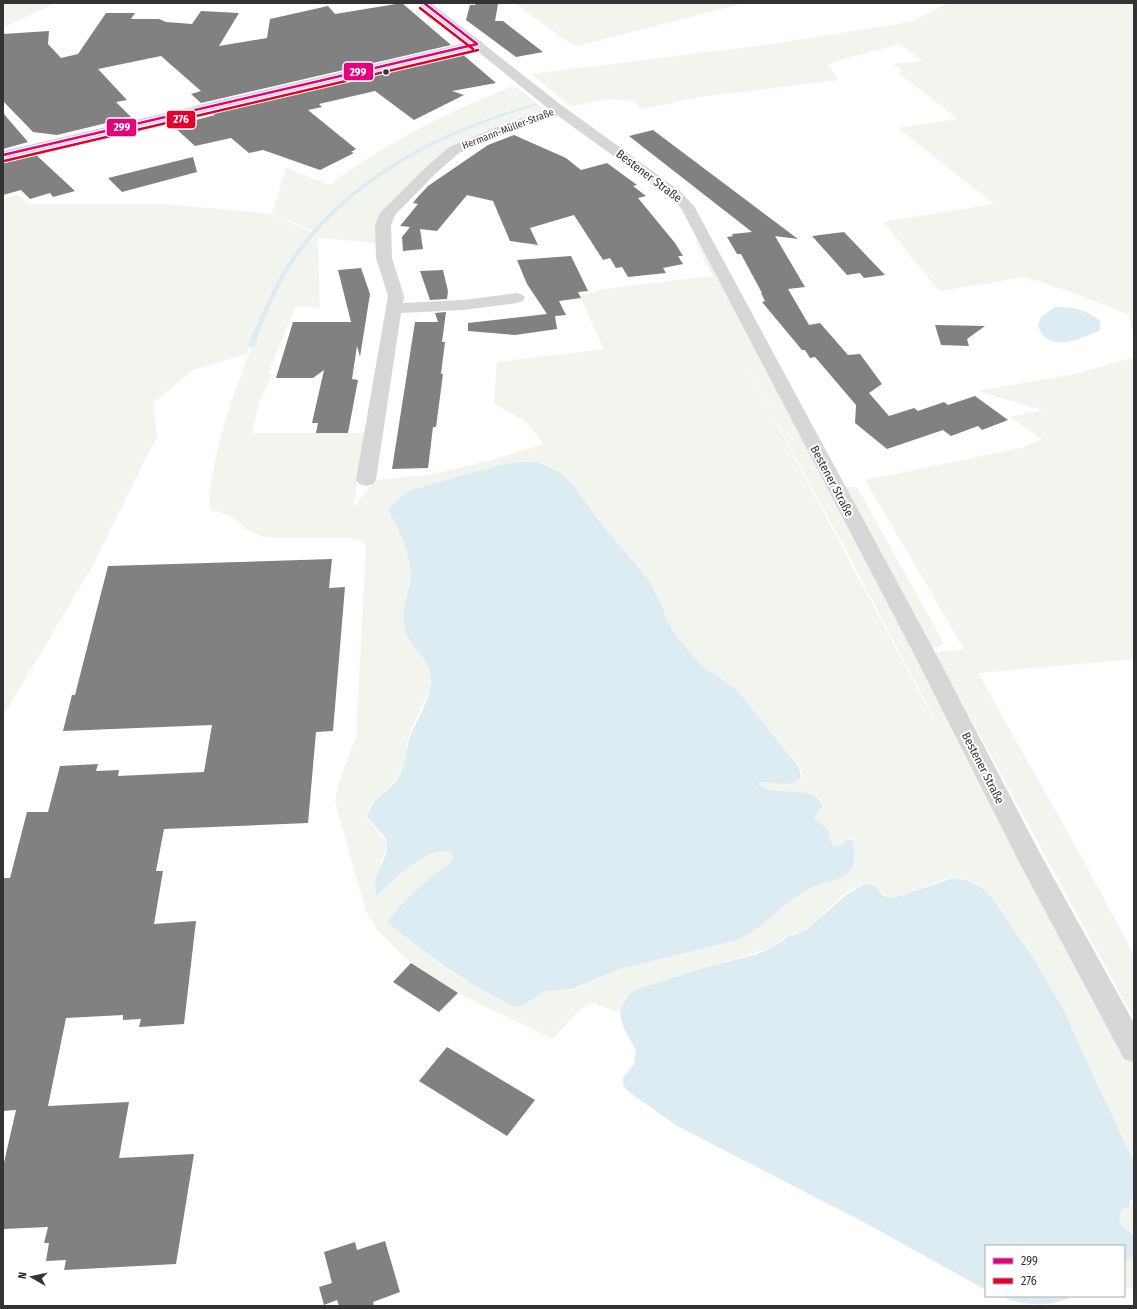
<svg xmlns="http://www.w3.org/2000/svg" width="1137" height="1309" viewBox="0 0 1137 1309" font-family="'Fira Sans Condensed',sans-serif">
  <rect width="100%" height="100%" fill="#fff"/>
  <g fill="#f1f5ed" fill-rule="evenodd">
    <path d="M3 3H55L3 28Z"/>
    <path d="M515 3 543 4 745 3 577 46 562 38Z"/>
    <path d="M948 3H1134V337L1129 315 1071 292 1026 277 939 291 883 222 994 204 898 128 958 119 898 73 903 71 893 64 923 61 899 44 827 64 839 80 701 97 641 109 632 101 607 99 571 107 532 74 773 44 910 22Z"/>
    <path d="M510 87 518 88 536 103C451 125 375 167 314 231L272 214 286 168 330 185C384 143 447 113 510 87Z"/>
    <path d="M537 104 544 109 538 114 506 125 422 171 376 243 318 238 320 308 296 306 268 373 272 374 259 402 252 433H365L353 508 375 480 429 475 491 460 544 444 526 422 494 403 497 362 604 349 579 294 600 292 595 290 713 276 695 241H698L1134 1062V1163C1101 1093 1072 1020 1031 954 1023 940 1013 928 1003 915 993 901 983 883 964 879 941 874 920 892 898 896 877 901 882 883 868 884 845 885 823 918 805 930 800 934 794 933 788 935 783 937 778 943 774 947L634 990 625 998 619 1013 594 1003 583 1007 552 1039 458 993 405 958 377 930 366 912 335 802 339 782 356 737 366 546 361 541 349 538H289L264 537 249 531 229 515 211 510C205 498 220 439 224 424 229 406 236 388 243 370 260 324 278 277 309 238 363 172 456 125 537 104ZM739 353 849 556 934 718H933ZM523 462H537L548 465 558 471 572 484 588 507 648 579 663 608 667 621 678 638 702 666 737 690 800 767 802 778C789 790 774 779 758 782V785C776 796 817 785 824 806L814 818 830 830V838L834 846 842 845 850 838 853 839C855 849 857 860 851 869 841 884 822 882 808 890 782 903 764 927 738 940L619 969 573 990 546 991 523 1005 514 1007 469 983 444 967 387 923 398 908 431 876 450 863 453 859 452 854C435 838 388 886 376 897 372 877 384 863 387 843L366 817 370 806 398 778 405 764 406 748 411 730 430 689 431 674 428 665 410 642 403 625V613L411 569 407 551 389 508 408 491 509 463Z"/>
    <path d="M18 195 28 204H165L271 214 312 232 288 262 266 301 247 354 193 370 153 403 157 436 92 567 3 716V199Z"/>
    <path d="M1134 357V659L978 673 1081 856 1134 955V1019L935 653 964 649 865 480 1022 448 1042 439 1010 417 1042 410 977 391 1075 374Z"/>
    <path d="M845 487H855L858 489 942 640V645L938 647H932Z"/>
    <path d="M1134 1198V1235C1123 1227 1115 1223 1122 1209L1129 1208Z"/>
    <path d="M1134 1256V1288L1124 1289V1263Z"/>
  </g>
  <g fill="#ddebf3">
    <path d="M1055 307C1072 307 1086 309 1100 321V330C1081 339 1046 355 1038 325L1041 317Z"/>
    <path d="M523 462H537L548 466 558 471 572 484 596 517 648 579 663 608 667 621 678 638 702 666 737 690 799 767 801 778C791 789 773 781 761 782L759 783 758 785C776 797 815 783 823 806L814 818 829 830 830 838 833 846 841 845 848 839 853 840C854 850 857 860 851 869 840 884 821 882 807 890 782 904 764 927 738 940L619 969 573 989 546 991 523 1005 514 1007 470 983 444 966 387 923 398 908 431 876 450 863 453 859 452 854C435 838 388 885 376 897 376 893 375 888 375 884 376 869 391 855 386 839L367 817C373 795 389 793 399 777 405 768 405 759 407 748 411 727 426 709 430 689 436 661 414 654 406 633 397 610 413 590 410 567 409 552 402 539 396 524 393 519 390 513 389 508L408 491 471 473 509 463Z"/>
    <path d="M953 878 966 880 981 887 991 897 1031 954 1063 1009 1134 1163V1198L1130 1201 1129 1208 1122 1209C1115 1223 1123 1227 1134 1235V1256L1124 1263V1246H986V1290L869 1225 677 1126 633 1095 626 1089 623 1084V1078L634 1064 636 1051C625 1027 608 1013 634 990L704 968 757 954 774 947 788 936 797 934 806 930 846 895 863 885 870 884 877 887 882 895 890 898 900 896Z"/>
    <path d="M1000 1296H1073C1049 1308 1023 1306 1000 1296Z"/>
  </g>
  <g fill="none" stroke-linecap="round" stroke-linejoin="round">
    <path fill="#ddebf3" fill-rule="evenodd" d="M536 103 538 104V105C446 132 354 176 298 256 278 283 266 315 254 346L253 347H249L248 346C261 314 274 282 294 254 351 175 444 128 536 103Z"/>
  </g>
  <g fill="#818181">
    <path d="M402 3 451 45 201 103 191 94 201 91 161 56 98 69 127 100 116 102 131 117 57 135 33 132 3 101V34L49 31 48 44 61 58 78 54 106 13H135L131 19H159L166 22 192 24 201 11 239 13 219 46 267 38 270 19 328 6 335 14Z"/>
    <path d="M476 3 498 4 495 21H503L543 52 516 57 466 20 470 5H475Z"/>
    <path d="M461 53 496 83 452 91 464 95 414 120 375 91 319 104 322 107 308 110 356 149 351 152 354 153 320 170 263 150 249 153 231 138 195 146 173 126 215 115 211 112Z"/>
    <path d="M3 113 28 142 3 149Z"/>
    <path d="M653 130 798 239 775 236 805 287 788 289 809 325 820 323 848 355 860 354 882 384 869 393 889 416 914 408 918 411 944 402 948 405 975 396 1008 420 982 430 978 426 951 436 943 430 887 449 855 423 856 405 815 357 810 358 805 350H802L762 302 765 301 761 293H762L741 254H737L727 237 733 236 732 234 752 232 629 136Z"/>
    <path d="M514 135 566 158 581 170 607 163 637 185 633 186 646 196 638 198 675 243 683 256H678L683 264 663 268 666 273 628 277 622 267 616 268 610 258 603 260 574 215 530 228 538 245 510 241 493 201 467 195 437 231 420 229 423 249 403 251 402 237 410 227 400 226 418 204 413 203 416 199 428 186 488 145Z"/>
    <path d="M34 153 75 191 53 197 50 193 30 199 21 190 3 195V160Z"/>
    <path d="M193 157 197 172 122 192 108 178Z"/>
    <path d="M844 232 885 275 864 278 860 273 847 275 812 236Z"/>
    <path d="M571 256 588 291 578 292 581 298 559 301 566 315 555 316 557 329 515 335 468 331V323L547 314 527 284 517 260Z"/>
    <path d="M361 268 370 294 360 357 357 346 352 379 358 380 348 433H316L318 423H312L324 370 313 378H276L293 322H351L338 270Z"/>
    <path d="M443 270 448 291 447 299 430 300 420 271Z"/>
    <path d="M446 312 442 342H445L441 374H443L436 427H433L428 468 392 469 415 322H438L435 313Z"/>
    <path d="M935 325 985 326 967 339 969 346 941 345Z"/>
    <path d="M332 559 329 588 345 587 333 731 316 732 308 823 164 829 156 871H163L154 924 196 921 184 1024 139 1027 141 1019 123 1020V1015L66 1018 48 1106 129 1102 119 1158 194 1154 176 1264 64 1270 66 1260 46 1261 49 1243H44L48 1227 3 1229V1167L16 1110 3 1111V878H10L27 812H48L60 766 98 764 96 771 119 770 118 776 204 772 212 725 63 731 72 695H75L108 566Z"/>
    <path d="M411 963 458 993 439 1012 393 982Z"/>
    <path d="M447 1047 535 1100 507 1136 419 1081Z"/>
    <path d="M385 1241 400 1292 373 1302 374 1306H339L337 1300 324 1305 319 1287 332 1283 324 1252 355 1242 357 1250Z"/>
  </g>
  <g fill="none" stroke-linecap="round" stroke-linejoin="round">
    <g fill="#d7d7d7" fill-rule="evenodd">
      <path d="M477 40 481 41 483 44 481 47 3 159V151Z"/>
      <path d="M559 106 564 107 566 110 564 113 517 129 459 153 435 174 395 215 391 225 392 258 404 296 403 303 463 300 517 293 523 295 525 298 523 301 517 303 463 310 401 313 376 480 373 484 366 486 359 484 356 480 388 296 376 258 375 225 380 213 425 168 449 147 507 123Z"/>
    </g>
    <path fill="#d7d7d7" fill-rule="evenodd" d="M418 3H431L560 104 680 191 694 206 936 654 1042 857 1134 1023V1062L1124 1059 1018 860 914 654 681 208 670 197 550 110Z"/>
    <defs>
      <g id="bus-1">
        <path d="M424 3 477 44"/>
        <path d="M3 155 477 44"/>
      </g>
      <g id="bus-2">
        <path d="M420 8 473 49"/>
        <path d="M4 161 478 50"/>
      </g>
    </defs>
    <use href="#bus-1" stroke="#fff" stroke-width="4.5"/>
    <use href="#bus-2" stroke="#fff" stroke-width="4.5"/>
    <use href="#bus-1" stroke="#e5007d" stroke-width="2.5"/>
    <use href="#bus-2" stroke="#e4002b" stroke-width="2.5"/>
  </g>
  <circle fill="#333" stroke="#fff" stroke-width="1.5" cx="386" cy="72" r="3.5"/>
  <g text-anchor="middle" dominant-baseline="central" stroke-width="4" stroke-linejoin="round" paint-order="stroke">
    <g font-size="10" fill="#333" stroke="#fff">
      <text transform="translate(508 129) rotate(-21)">Hermann-Müller-Straße</text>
    </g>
    <g font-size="12" fill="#333" stroke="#fff">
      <text transform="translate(649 176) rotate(37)">Bestener Straße</text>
      <text transform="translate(832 481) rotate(62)">Bestener Straße</text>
      <text transform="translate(983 768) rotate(63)">Bestener Straße</text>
    </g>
  </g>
  <g stroke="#fff" stroke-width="1.5">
    <rect x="343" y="62" width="31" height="19" rx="4" fill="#e5007d"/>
    <rect x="166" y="110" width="30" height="19" rx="4" fill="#e4002b"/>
    <rect x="106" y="118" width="31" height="19" rx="4" fill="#e5007d"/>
  </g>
  <g font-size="11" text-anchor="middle" font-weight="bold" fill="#fff">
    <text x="358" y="76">299</text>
    <text x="181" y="123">276</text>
    <text x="122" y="131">299</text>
  </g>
  <rect width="1137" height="1309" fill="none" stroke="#333333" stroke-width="8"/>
  <rect x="985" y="1245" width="140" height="52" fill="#ffffff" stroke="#adadad"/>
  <rect x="993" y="1258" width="20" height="6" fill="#e5007d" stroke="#adadad"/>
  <text x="1021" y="1265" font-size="12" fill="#333333">299</text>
  <rect x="993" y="1278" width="20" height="6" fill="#e4002b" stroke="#adadad"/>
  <text x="1021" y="1285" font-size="12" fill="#333333">276</text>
  <g transform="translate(32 1277) rotate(279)" stroke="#ffffff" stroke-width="3" paint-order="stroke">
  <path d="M0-3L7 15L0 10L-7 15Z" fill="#333333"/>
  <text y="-6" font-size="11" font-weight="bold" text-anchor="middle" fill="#333333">N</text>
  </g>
</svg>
